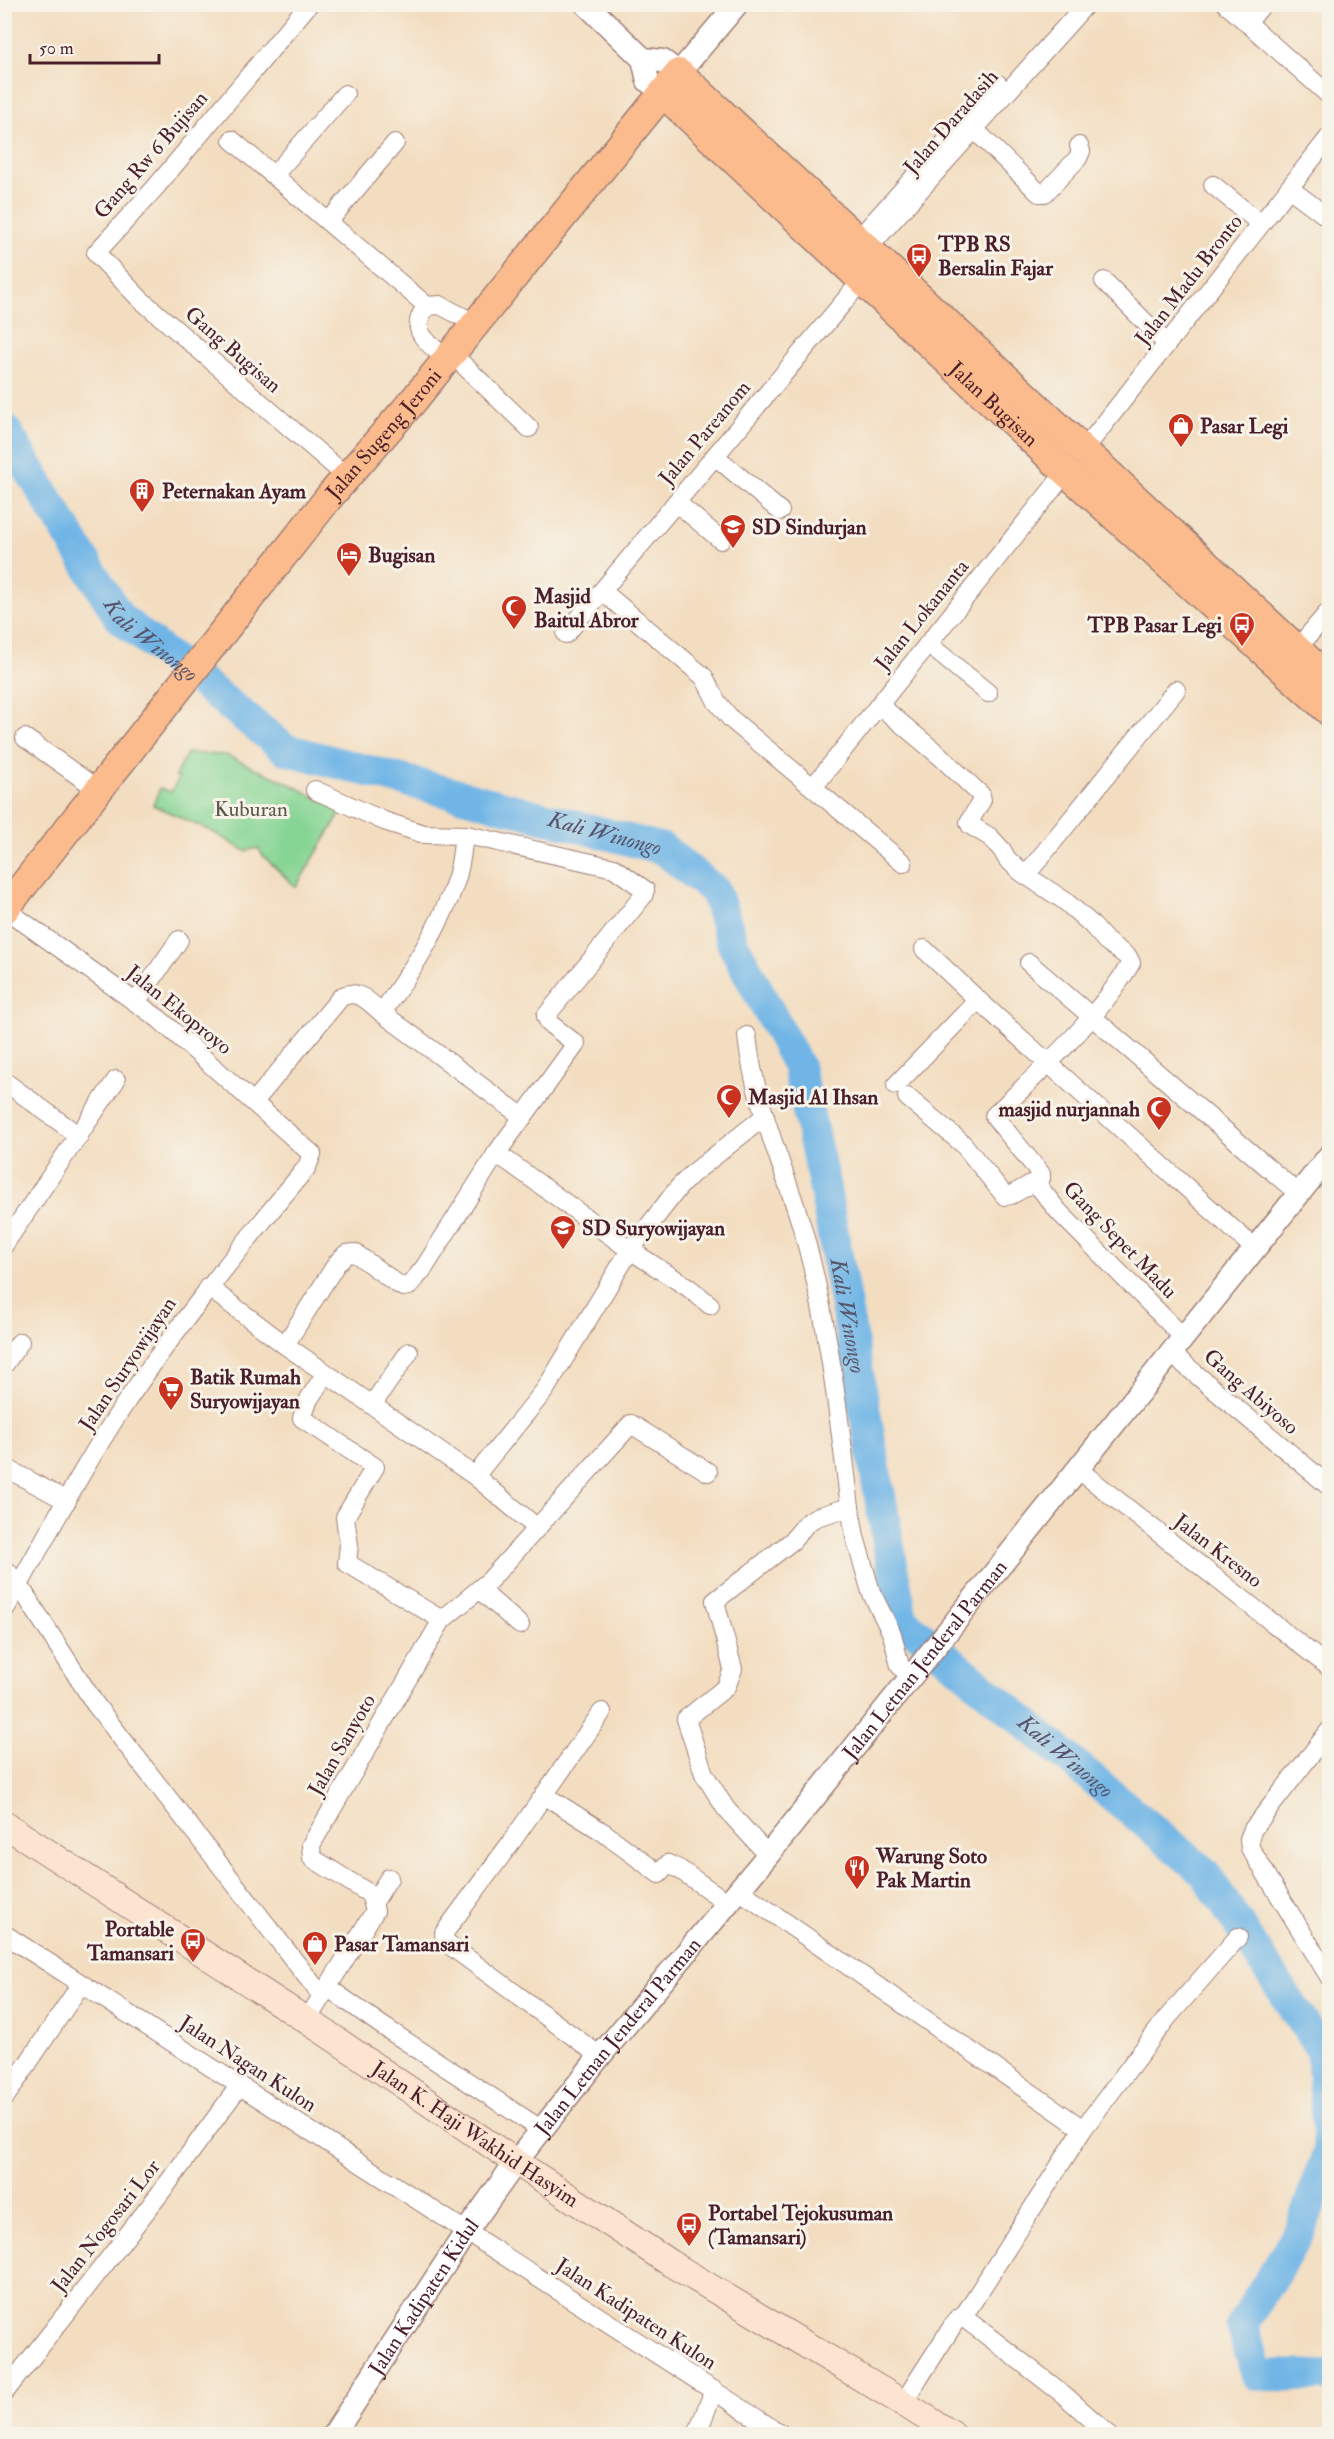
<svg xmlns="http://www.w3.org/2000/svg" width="1334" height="2439" viewBox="0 0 1334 2439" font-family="'IM FELL Double Pica',serif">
  <rect width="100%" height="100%" fill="#f7f3e8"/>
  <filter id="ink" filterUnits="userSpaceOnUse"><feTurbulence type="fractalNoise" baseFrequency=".0167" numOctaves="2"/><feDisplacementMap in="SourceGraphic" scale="12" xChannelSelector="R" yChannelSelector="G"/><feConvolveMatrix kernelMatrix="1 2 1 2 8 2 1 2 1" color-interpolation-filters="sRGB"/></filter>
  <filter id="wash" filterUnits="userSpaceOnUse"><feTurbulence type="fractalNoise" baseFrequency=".008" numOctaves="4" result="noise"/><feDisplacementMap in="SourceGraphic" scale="24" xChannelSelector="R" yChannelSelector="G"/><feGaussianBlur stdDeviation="1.35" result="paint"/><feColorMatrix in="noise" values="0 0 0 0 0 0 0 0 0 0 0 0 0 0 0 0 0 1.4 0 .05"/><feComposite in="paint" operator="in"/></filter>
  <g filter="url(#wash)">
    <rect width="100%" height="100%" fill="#f3ddc0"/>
    <path fill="#87d594" stroke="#687a60" stroke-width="1.5" d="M187 753 226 755 288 783 342 811 296 887 264 857 258 848 245 851 213 832 153 805 160 788 171 792 179 778 175 776Z"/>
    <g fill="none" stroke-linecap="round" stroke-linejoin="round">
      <path stroke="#70b5e6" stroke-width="32" id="s1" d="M4 428 119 617 285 749 663 849 715 891 733 944 798 1066 825 1189 902 1620 1204 1872 1322 2051 1329 2151 1300 2231 1242 2325 1257 2375 1330 2376"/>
    </g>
  </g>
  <g filter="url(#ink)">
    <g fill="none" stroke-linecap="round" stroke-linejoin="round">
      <defs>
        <g id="minor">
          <path d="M309 4 155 188 96 253 140 299 346 476"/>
          <path d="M1226 4 1330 96"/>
          <path d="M1247 23 1263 4"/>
          <path d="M975 130 1039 193H1045L1078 158 1081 151 1079 146"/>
          <path d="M232 140 427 306"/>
          <path d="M275 174 345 94"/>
          <path d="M1213 185 1261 224"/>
          <path d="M1289 188 1330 219"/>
          <path d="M329 221 395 143"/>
          <path d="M852 246 998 84"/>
          <path d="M861 256 1086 4"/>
          <path d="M1104 281 1167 344"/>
          <path d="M452 354 529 428"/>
          <path d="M447 360C429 342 406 332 427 306L440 305 476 324"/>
          <path d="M1083 451 1330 136"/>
          <path d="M715 456 780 511"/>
          <path d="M676 502 721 540"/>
          <path d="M602 591 704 677 717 702 731 719 903 863"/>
          <path d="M566 634 868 273"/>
          <path d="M928 644 988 693"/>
          <path d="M1291 656 1330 610"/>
          <path d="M879 705 940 756 981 795 982 800 969 822 970 825 990 837 1002 850 1007 859 1021 872 1065 901 1091 924 1106 941 1128 957 1131 963C1096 1021 1042 1069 994 1116L1041 1174V1178L1035 1182 1059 1212 1184 1338"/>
          <path d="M25 738 100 791"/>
          <path d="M814 786 1066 472"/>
          <path d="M315 790 384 821 424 834 467 835 614 868 645 890 643 896 546 1016 549 1023 576 1044 496 1154"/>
          <path d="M1026 875 1176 690"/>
          <path d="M924 949 978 1000"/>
          <path d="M1029 963 1300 1195"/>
          <path d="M136 1002 179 940"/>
          <path d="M382 1013 523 1117"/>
          <path d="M747 1036C754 1102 782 1162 801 1224 828 1315 838 1412 850 1507"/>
          <path d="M4 1081 79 1136"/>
          <path d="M896 1085 978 1000 1255 1249"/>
          <path d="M907 1097 963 1144 1005 1196 1011 1195 1035 1182"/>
          <path d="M254 1102 341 997C358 988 369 1002 382 1013 411 971 440 929 456 880 461 866 462 850 464 835"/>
          <path d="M4 1245 116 1080"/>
          <path d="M208 1287 285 1345 475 1476 536 1527"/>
          <path d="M710 1305 689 1288 630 1250 679 1187 692 1174 765 1116"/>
          <path d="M285 1345 337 1263 346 1254 355 1253 396 1283 403 1287 409 1286 424 1268 496 1154 509 1162 630 1250 545 1390 475 1476"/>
          <path d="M1172 1354 1330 1487"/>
          <path d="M4 1365 20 1342"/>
          <path d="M326 1373 309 1399 302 1418 375 1467 345 1517 349 1545 347 1563 442 1620"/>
          <path d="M372 1405 409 1352"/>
          <path d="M4 1467 67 1501"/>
          <path d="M1079 1470 1330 1668"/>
          <path d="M4 1568 19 1585 95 1704 321 1995"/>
          <path d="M480 1590 520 1625"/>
          <path d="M4 1611C44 1542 80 1471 124 1405 180 1322 243 1244 307 1167L312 1154 159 1019 5 909"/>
          <path d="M1330 1730 1253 1829 1249 1839 1250 1848 1330 1978"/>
          <path d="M544 1795 603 1832 659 1874 668 1864 679 1869 728 1903"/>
          <path d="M768 1855 726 1809 704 1774 686 1719 726 1687 733 1669 715 1601 792 1541 807 1523 816 1517 850 1507 855 1537 871 1592 892 1634 900 1666 910 1677"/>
          <path d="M739 1890 1083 2129"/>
          <path d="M374 1902 389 1878"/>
          <path d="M4 1934 781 2434"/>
          <path d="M327 1987 384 2027 542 2130"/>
          <path d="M307 2020 375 1911 370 1894 312 1858 311 1845 442 1620 489 1581 631 1424 708 1472"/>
          <path d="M600 2056 452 1947 445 1941 444 1933 512 1841 602 1712"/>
          <path d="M4 2099 81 1984"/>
          <path d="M963 2317 1063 2394 1108 2434"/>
          <path d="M4 2393 168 2183 240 2085"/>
          <path d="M903 2403 957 2319 963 2317 1083 2129 1167 2018 1238 1937"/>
          <path d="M697 2434 714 2390"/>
        </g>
        <g id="tertiary">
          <path d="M586 4 643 59 648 81 663 93"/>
          <path d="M643 59 663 61 679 73 737 4"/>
          <path id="s2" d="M334 2434 466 2232 516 2162 600 2056 768 1855 1330 1155"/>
        </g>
        <g id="secondary">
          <path id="s3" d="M4 1824 329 2035 516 2162 670 2263 903 2403 952 2434"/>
        </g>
        <g id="primary">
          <path id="s4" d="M663 93 1066 472 1330 712"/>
          <path id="s5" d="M4 910 330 496 413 401 679 73 1330 680"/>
        </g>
      </defs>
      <use href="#minor" stroke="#9e7e76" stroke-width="20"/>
      <use href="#tertiary" stroke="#9e7e76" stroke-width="25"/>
      <use href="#secondary" stroke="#9e7e76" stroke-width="28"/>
      <use href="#primary" stroke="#9e7e76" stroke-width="31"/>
      <use href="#minor" stroke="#fff" stroke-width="18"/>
      <use href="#tertiary" stroke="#fff" stroke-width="22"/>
      <use href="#secondary" stroke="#fde4d1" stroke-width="26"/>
      <use href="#primary" stroke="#fbbb8d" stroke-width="28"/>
    </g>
  </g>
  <defs>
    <symbol id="bus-pin" viewBox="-11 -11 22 30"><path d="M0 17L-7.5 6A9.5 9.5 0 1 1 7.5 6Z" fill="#c8321e" stroke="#f7f3e8"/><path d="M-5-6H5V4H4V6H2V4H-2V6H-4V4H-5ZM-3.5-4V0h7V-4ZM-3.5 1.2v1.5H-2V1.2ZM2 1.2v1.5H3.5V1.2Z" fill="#fff"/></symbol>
    <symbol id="shop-pin" viewBox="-11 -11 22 30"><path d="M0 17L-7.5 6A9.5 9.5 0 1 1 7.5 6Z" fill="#c8321e" stroke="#f7f3e8"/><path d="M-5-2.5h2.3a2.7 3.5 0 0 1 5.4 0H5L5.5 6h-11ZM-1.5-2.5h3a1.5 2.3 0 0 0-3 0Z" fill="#fff"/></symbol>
    <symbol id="building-pin" viewBox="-11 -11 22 30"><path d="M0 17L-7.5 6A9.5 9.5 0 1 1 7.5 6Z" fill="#c8321e" stroke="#f7f3e8"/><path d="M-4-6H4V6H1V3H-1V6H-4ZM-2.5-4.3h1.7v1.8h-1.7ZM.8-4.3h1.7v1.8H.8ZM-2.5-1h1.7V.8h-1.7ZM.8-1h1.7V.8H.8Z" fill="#fff"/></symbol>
    <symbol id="school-pin" viewBox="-11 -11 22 30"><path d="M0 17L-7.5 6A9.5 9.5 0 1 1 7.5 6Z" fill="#c8321e" stroke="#f7f3e8"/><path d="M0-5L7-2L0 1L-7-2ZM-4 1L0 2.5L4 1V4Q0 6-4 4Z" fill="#fff"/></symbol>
    <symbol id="hotel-pin" viewBox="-11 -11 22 30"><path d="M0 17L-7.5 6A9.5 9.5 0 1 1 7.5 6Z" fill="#c8321e" stroke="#f7f3e8"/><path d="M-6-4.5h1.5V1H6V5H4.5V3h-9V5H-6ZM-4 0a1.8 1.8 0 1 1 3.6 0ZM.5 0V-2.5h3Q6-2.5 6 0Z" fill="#fff"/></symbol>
    <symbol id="mosque-pin" viewBox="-11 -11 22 30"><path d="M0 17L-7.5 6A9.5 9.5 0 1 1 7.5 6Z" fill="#c8321e" stroke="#f7f3e8"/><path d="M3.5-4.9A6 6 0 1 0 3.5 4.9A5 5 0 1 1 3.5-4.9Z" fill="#fff"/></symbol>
    <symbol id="supermarket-pin" viewBox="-11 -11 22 30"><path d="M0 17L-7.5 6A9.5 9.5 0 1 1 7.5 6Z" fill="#c8321e" stroke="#f7f3e8"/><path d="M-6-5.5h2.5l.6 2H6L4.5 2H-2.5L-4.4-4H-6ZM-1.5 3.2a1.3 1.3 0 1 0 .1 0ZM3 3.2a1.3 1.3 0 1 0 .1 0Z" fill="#fff"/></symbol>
    <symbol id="restaurant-pin" viewBox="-11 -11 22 30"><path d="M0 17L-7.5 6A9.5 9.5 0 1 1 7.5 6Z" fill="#c8321e" stroke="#f7f3e8"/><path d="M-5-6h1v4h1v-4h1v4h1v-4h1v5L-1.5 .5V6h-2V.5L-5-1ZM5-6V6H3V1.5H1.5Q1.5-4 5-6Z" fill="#fff"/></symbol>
  </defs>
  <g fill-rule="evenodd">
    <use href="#bus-pin" x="904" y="241" width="30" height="40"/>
    <use href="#shop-pin" x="1166" y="411" width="30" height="40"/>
    <use href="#building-pin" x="127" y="476" width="30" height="40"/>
    <use href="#school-pin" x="718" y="512" width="30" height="40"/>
    <use href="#hotel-pin" x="334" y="540" width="30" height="40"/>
    <use href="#mosque-pin" x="499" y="593" width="30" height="40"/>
    <use href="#bus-pin" x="1227" y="610" width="30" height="40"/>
    <use href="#mosque-pin" x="714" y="1082" width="30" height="40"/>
    <use href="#mosque-pin" x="1144" y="1094" width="30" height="40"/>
    <use href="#school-pin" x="548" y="1213" width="30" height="40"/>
    <use href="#supermarket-pin" x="156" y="1374" width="30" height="40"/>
    <use href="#restaurant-pin" x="842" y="1853" width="30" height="40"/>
    <use href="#bus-pin" x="178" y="1926" width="30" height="40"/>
    <use href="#shop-pin" x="300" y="1929" width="30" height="40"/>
    <use href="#bus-pin" x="674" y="2210" width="30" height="40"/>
  </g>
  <g text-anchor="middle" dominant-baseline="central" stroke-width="6" stroke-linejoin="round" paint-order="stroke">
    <g font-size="21" fill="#4a1f2b" stroke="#f7f3e8">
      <text transform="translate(951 122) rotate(-49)">Jalan Daradasih</text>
      <text transform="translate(151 155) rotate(-49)">Gang Rw 6 Bujisan</text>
      <text transform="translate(1189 280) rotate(-52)">Jalan Madu Bronto</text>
      <text transform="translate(233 350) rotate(41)">Gang Bugisan</text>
      <text stroke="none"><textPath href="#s4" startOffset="454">Jalan Bugisan</textPath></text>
      <text stroke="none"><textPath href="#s5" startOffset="609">Jalan Sugeng Jeroni</textPath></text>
      <text transform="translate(705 433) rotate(-50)">Jalan Pareanom</text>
      <text transform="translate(922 615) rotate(-51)">Jalan Lokananta</text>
      <text transform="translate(179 1010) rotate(39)">Jalan Ekoproyo</text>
      <text transform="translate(1120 1240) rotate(46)">Gang Sepet Madu</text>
      <text transform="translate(128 1364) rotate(-56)">Jalan Suryowijayan</text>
      <text transform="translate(1251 1392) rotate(41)">Gang Abiyoso</text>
      <text transform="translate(1218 1551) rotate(38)">Jalan Kresno</text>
      <text stroke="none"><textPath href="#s2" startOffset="975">Jalan Letnan Jenderal Parman</textPath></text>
      <text transform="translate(342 1745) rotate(-60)">Jalan Sanyoto</text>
      <text stroke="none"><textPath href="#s2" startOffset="489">Jalan Letnan Jenderal Parman</textPath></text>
      <text transform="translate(248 2064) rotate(33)">Jalan Nagan Kulon</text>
      <text stroke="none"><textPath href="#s3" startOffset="564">Jalan K. Haji Wakhid Hasyim</textPath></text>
      <text transform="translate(106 2226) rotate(-52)">Jalan Nogosari Lor</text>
      <text stroke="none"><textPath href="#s2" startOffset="164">Jalan Kadipaten Kidul</textPath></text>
      <text transform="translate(636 2314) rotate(33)">Jalan Kadipaten Kulon</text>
    </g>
    <g font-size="21" font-weight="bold" fill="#4a1f2b" stroke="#f7f3e8" text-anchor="start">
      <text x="938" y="244">TPB RS<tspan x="938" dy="24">Bersalin Fajar</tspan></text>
      <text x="1200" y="426">Pasar Legi</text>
      <text x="162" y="491">Peternakan Ayam</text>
      <text x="752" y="527">SD Sindurjan</text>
      <text x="368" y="555">Bugisan</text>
      <text x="534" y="596">Masjid<tspan x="534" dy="24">Baitul Abror</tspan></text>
      <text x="1222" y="625" text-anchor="end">TPB Pasar Legi</text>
      <text x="748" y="1097">Masjid Al Ihsan</text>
      <text x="1140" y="1109" text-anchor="end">masjid nurjannah</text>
      <text x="582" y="1228">SD Suryowijayan</text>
      <text x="190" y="1377">Batik Rumah<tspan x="190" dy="24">Suryowijayan</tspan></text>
      <text x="876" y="1856">Warung Soto<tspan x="876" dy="24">Pak Martin</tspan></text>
      <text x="174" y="1929" text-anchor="end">Portable<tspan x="174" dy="24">Tamansari</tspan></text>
      <text x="334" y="1944">Pasar Tamansari</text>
      <text x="708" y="2213">Portabel Tejokusuman<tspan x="708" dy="24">(Tamansari)</tspan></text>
    </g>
    <g font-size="21" fill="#5c564a" stroke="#f7f3e8">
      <text x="251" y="809">Kuburan</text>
    </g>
    <g font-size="22" font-style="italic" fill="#57546c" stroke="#f7f3e8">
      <text stroke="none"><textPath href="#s1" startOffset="260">Kali Winongo</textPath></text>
      <text stroke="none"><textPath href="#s1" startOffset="764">Kali Winongo</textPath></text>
      <text stroke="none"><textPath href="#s1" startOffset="1340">Kali Winongo</textPath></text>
      <text stroke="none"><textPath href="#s1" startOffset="1862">Kali Winongo</textPath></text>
    </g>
  </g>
  <rect width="1334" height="2439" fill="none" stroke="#f7f3e8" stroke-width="24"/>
  <path d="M30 54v9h129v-9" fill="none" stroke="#4a1f2b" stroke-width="3"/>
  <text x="39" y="54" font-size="18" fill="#4a1f2b" stroke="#f7f3e8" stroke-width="4.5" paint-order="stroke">50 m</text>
</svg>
